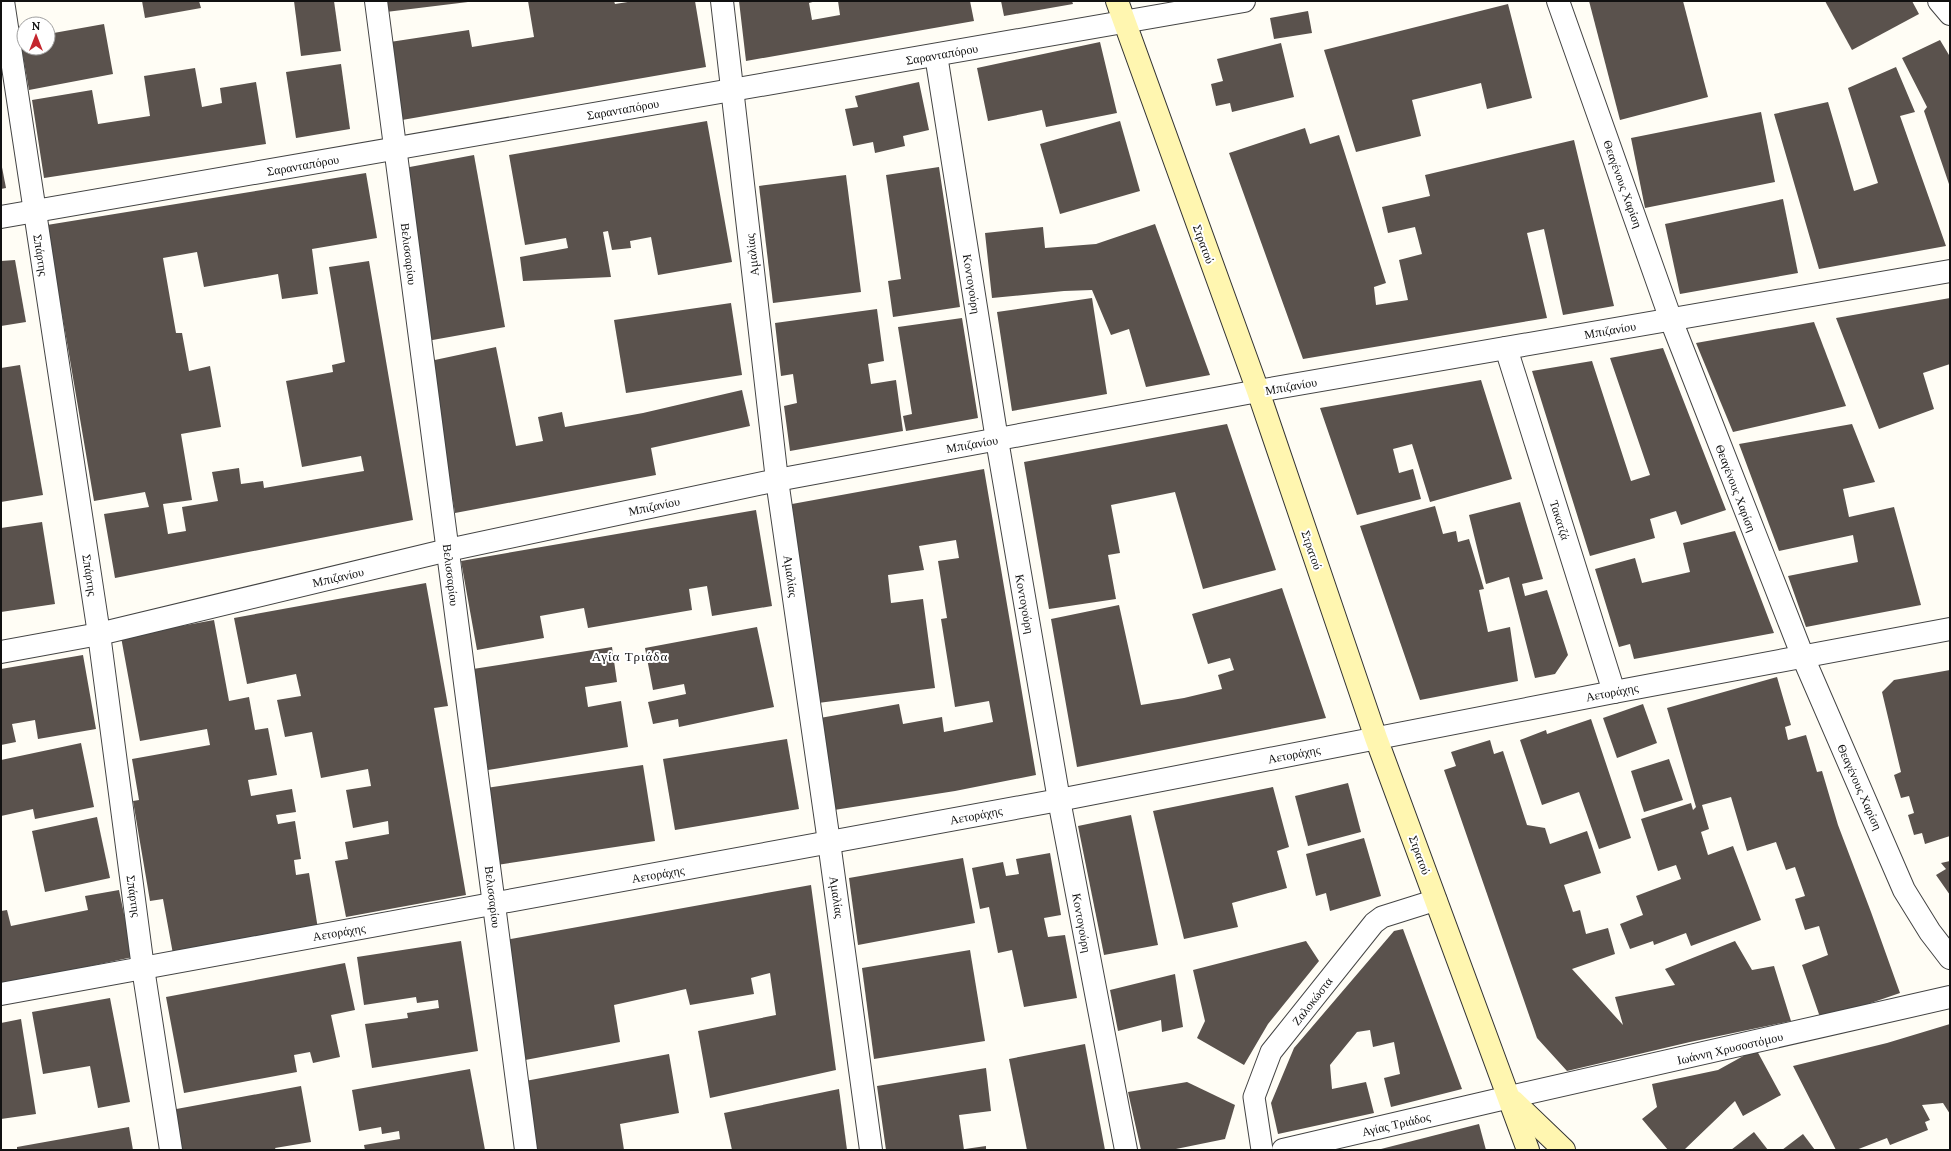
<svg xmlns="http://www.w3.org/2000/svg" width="1951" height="1151" viewBox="0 0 1951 1151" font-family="Lora,serif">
  <rect width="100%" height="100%" fill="#fffdf5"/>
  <g fill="#5a524d">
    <path d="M142 1H199L201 8 145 18Z"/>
    <path d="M294 1H334L341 51 301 56Z"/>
    <path d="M385 1H468V2L386 12Z"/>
    <path d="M528 1H614L615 4 634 1H695L706 67 402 120 390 42 469 30 472 47 534 37Z"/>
    <path d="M739 1H816L809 3 812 20 840 15 838 1H970L974 21 746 61Z"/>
    <path d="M1001 1H1072L1073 4 1004 16Z"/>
    <path d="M1589 1H1683L1708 97 1620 120Z"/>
    <path d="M1825 1H1912L1919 14 1852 50Z"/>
    <path d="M1508 4 1532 98 1487 109 1481 83 1412 100 1421 136 1356 152 1324 50Z"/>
    <path d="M1308 11 1312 33 1274 39 1270 18Z"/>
    <path d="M104 24 113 74 29 90 20 39H24V48H48V34Z"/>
    <path d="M1940 40 1949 55H1950V187L1924 111 1927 107 1902 58Z"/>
    <path d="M1100 42 1117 113 1046 127 1042 110 988 121 977 68Z"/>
    <path d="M1281 43 1294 97 1232 112 1230 103 1216 106 1211 84 1223 81 1217 59Z"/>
    <path d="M341 64 350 129 296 138 286 72Z"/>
    <path d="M1896 67 1915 112 1900 116 1946 246 1819 269 1774 114 1828 102 1854 191 1878 183 1848 88Z"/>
    <path d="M195 68 202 107 222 103 220 88 256 82 266 144 44 178 32 100 92 90 98 124 150 116 144 76Z"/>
    <path d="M919 82 929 130 903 136 905 146 875 153 873 142 853 146 845 109 858 107 855 96Z"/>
    <path d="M1761 112 1775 182 1645 208 1631 138Z"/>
    <path d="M707 121 732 262 658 275 651 237 630 241 631 248 612 250 608 231 603 232 611 277 523 281 520 257 568 248 566 238 525 245 509 155Z"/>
    <path d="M1120 121 1140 191 1060 214 1040 144Z"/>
    <path d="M1305 128 1310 144 1339 135 1386 283 1374 287 1376 305 1408 300 1399 260 1422 254 1415 227 1388 233 1382 207 1430 196 1425 175 1574 140 1614 306 1563 315 1544 229 1527 233 1547 318 1303 359 1229 153Z"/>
    <path d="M474 155 505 327 427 341 399 169Z"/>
    <path d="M1 162 6 188 1 189Z"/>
    <path d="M939 167 960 307 893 317 888 281 901 279 886 175Z"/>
    <path d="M366 173 377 238 312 249 318 294 282 299 278 274 204 287 197 252 163 258 176 333H182L189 371 210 366 221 427 181 434 192 500 163 504 168 534 186 531 182 507 218 501 212 472 239 468 241 484 263 481 264 488 364 471 361 456 302 467 286 381 333 372 332 365 345 362 329 267 369 261 413 520 115 578 104 514 149 507 145 492 94 501 47 225Z"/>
    <path d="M846 175 861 292 773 303 759 186Z"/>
    <path d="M1783 199 1798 273 1680 294 1665 224Z"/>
    <path d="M1155 224 1210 375 1146 387 1129 329 1111 335 1092 290 1064 291 992 298 985 233 1043 227 1045 248 1096 244Z"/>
    <path d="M15 260 26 322 1 326V261Z"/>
    <path d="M1092 298 1107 394 1012 411 997 312Z"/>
    <path d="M1950 298V364L1923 373 1934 409 1879 429 1836 318Z"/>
    <path d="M731 303 742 375 626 393 614 320Z"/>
    <path d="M877 309 884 361 868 364 871 384 896 380 903 431 790 451 784 406 797 403 793 374 781 376 775 323Z"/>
    <path d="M962 318 978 418 906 431 903 416 912 414 898 327Z"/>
    <path d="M1814 322 1846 406 1733 432 1696 343Z"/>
    <path d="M496 347 516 446 543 441 538 417 562 412 565 427 643 413 742 390 750 426 651 448 656 475 455 513 430 361Z"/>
    <path d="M1663 348 1726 510 1681 525 1676 511 1650 519 1655 538 1590 556 1532 371 1592 361 1631 481 1650 475 1610 358Z"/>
    <path d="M20 365 43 495 1 502V368Z"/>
    <path d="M1481 380 1512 479 1430 502 1412 444 1393 449 1399 473 1413 469 1421 499 1357 515 1320 408Z"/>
    <path d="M1227 424 1276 570 1203 589 1175 492 1111 505 1120 553 1108 555 1116 599 1049 609 1024 462Z"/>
    <path d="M1852 424 1875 482 1843 489 1849 517 1894 507 1921 605 1806 627 1788 576 1858 562 1853 535 1779 551 1739 444Z"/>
    <path d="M984 469 1036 775 955 791 834 810 820 718 899 704 903 724 942 717 944 732 993 722 989 701 955 707 941 619 947 618 938 561 959 558 956 540 919 546 924 570 888 575 891 603 923 599 935 688 818 703 792 504Z"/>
    <path d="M1520 502 1543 579 1522 584 1525 596 1547 590 1568 655 1555 674 1535 678 1509 577 1486 584 1469 515Z"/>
    <path d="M1435 506 1443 534 1456 531 1458 542 1469 539 1484 589 1479 590 1488 632 1510 627 1518 681 1420 700 1360 526Z"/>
    <path d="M756 510 772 606 712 616 707 586 689 589 692 610 588 628 584 608 540 616 544 638 477 650 461 561Z"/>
    <path d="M42 522 55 604 1 612V528Z"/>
    <path d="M1735 531 1774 633 1634 659 1630 644 1619 647 1595 569 1635 558 1642 583 1690 572 1683 543Z"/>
    <path d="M426 583 448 706 434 708 466 895 346 917 335 861 348 859 345 842 389 834 388 821 353 828 346 790 371 786 368 769 321 778 312 732 285 737 277 700 301 696 296 674 247 684 234 618Z"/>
    <path d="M1282 588 1326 718 1077 767 1051 619 1119 605 1141 705 1184 698 1222 689 1218 675 1234 670 1230 658 1208 664 1192 614Z"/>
    <path d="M214 620 229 701 249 697 255 730 268 728 277 775 248 780 251 796 292 789 296 812 276 815 278 824 295 821 301 859 294 860 296 875 309 873 318 929 173 954 163 899 150 901 133 801 139 800 132 759 210 745 207 729 140 741 121 637Z"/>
    <path d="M757 627 774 707 679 727 678 719 653 724 648 702 686 694 684 684 653 690 645 648Z"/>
    <path d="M612 647 617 682 585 687 588 707 621 701 628 747 488 770 473 669Z"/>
    <path d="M83 655 96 729 38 739 35 720 18 723 12 724 16 742 1 745V669Z"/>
    <path d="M1950 670V836L1925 844 1922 833 1914 835 1908 815 1914 813 1909 796 1901 798 1894 775 1901 772 1882 692 1894 680Z"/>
    <path d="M1777 677 1791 725 1785 727 1788 740 1806 735 1817 772 1822 771 1838 825 1871 912 1900 993 1821 1020 1802 965 1828 955 1819 926 1805 930 1795 899 1805 896 1795 867 1786 870 1776 842 1747 851 1731 797 1702 805 1709 829 1701 832 1708 855 1733 846 1761 920 1691 946 1686 933 1654 945 1653 941 1630 949 1620 924 1643 915 1636 896 1681 879 1676 865 1658 871 1641 819 1691 803 1693 810 1696 807 1667 708Z"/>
    <path d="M1643 704 1657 743 1617 758 1603 718Z"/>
    <path d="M1591 719 1631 838 1599 849 1579 792 1542 805 1520 740 1546 730 1547 734Z"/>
    <path d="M787 739 799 809 675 830 663 759Z"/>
    <path d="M1490 740 1494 754 1503 751 1527 825 1545 828 1550 844 1587 831 1601 873 1564 885 1573 912 1580 910 1586 934 1608 928 1615 954 1572 969 1623 1025 1615 997 1675 985 1665 969 1735 941 1752 970 1774 966 1791 1021 1690 1042 1567 1071 1537 1038 1444 770 1456 766 1451 752Z"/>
    <path d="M81 743 94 807 35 819 33 809 1 816V760Z"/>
    <path d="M1669 759 1683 800 1644 812 1631 771Z"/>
    <path d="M643 765 655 841 497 865 486 788Z"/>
    <path d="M1348 783 1361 832 1308 846 1295 796Z"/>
    <path d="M1273 787 1289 847 1277 851 1287 888 1232 903 1238 927 1184 939 1153 811Z"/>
    <path d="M1131 815 1158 945 1104 955 1078 826Z"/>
    <path d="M97 817 110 878 45 892 32 831Z"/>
    <path d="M1364 838 1381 896 1330 911 1326 893 1316 896 1306 854Z"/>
    <path d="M1050 853 1061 915 1044 918 1048 937 1065 935 1077 998 1024 1007 1012 950 998 953 989 907 980 909 972 868 1003 862 1006 876 1019 874 1016 859Z"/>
    <path d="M963 858 975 923 858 945 849 878Z"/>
    <path d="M1950 861V895L1936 875 1946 869 1941 863Z"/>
    <path d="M811 885 836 1070 710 1098 698 1031 776 1015 770 973 751 978 754 994 690 1005 686 989 614 1005 620 1042 520 1061 505 940Z"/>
    <path d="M119 890 133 957 1 985V911L7 910 11 926 88 910 85 896Z"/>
    <path d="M1403 929 1462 1089 1391 1107 1384 1078 1400 1074 1394 1042 1373 1047 1370 1030 1357 1032 1330 1065 1332 1089 1366 1082 1374 1113 1278 1134 1271 1103 1294 1048 1394 931Z"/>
    <path d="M461 941 478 1051 372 1068 365 1024 408 1018 407 1013 439 1008 438 1000 417 1003 416 997 364 1005 357 957Z"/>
    <path d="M1306 941 1319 961 1268 1024 1244 1065 1197 1038 1205 1021 1193 970Z"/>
    <path d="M970 950 985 1041 874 1059 862 968Z"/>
    <path d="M345 963 355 1010 331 1015 340 1057 313 1063 310 1052 294 1055 297 1072 184 1093 166 997Z"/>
    <path d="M1175 974 1183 1027 1162 1032 1161 1020 1118 1031 1110 990Z"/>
    <path d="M110 998 130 1102 98 1108 90 1066 43 1074 32 1012Z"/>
    <path d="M21 1019 36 1114 1 1119V1023Z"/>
    <path d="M1950 1024V1114L1943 1103 1922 1105 1930 1120 1925 1122 1928 1130 1890 1145 1887 1138 1856 1150H1836L1793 1066 1887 1043Z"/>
    <path d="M1085 1044 1105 1150H1027L1009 1059Z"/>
    <path d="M1756 1049 1781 1095 1743 1116 1735 1101 1684 1150H1668L1642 1119 1657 1107 1652 1084 1718 1070Z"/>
    <path d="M669 1054 679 1113 620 1124 624 1150H531L520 1082Z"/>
    <path d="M986 1068 991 1111 959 1115 964 1150H886L877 1086Z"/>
    <path d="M470 1069 485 1150H365L364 1145 400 1139 399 1131 382 1134 381 1127 359 1131 352 1090Z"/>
    <path d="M1187 1082 1235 1105 1225 1139 1171 1150H1141L1128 1092Z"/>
    <path d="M301 1086 311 1142 275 1148 276 1150H178L171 1110Z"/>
    <path d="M839 1089 847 1150H732L724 1113Z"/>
    <path d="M1479 1124 1486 1150H1381V1149Z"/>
    <path d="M129 1127 133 1150H17V1147Z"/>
    <path d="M1754 1132 1768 1150H1731Z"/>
    <path d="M1803 1134 1815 1150H1782Z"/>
    <path d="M986 1146V1150H965V1149Z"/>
  </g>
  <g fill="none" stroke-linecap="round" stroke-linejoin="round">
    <defs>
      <path id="pedestrian" d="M1262 1150 1254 1097 1271 1052 1374 923 1382 917 1436 900"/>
      <g id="minor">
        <path d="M3 1 99 634 143 968 171 1150"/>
        <path d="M376 1 526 1150"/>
        <path d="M722 1 777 480 829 842 871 1150"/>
        <path d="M1558 1 1671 320 1803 657 1904 890 1930 932 1950 958"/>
        <path d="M1939 1 1950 14"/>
        <path d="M936 55 997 440 1059 800 1126 1150"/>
        <path d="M1 217 1244 1"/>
        <path d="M1506 348 1614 692"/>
        <path d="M1 652 99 634 448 550 777 480 1258 391 1950 271"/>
        <path d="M1 994 1059 800 1614 692 1950 629"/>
        <path d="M1510 1097 1950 997"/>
      </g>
      <path id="tertiary" d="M1283 1150 1510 1097"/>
      <g id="secondary">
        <path d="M1117 1 1258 391 1376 738 1528 1150"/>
        <path d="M1513 1101 1564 1150"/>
      </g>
    </defs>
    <use href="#pedestrian" stroke="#444" stroke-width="23"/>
    <use href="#minor" stroke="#444" stroke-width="24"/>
    <use href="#tertiary" stroke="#444" stroke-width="24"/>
    <use href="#secondary" stroke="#333" stroke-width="24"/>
    <use href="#pedestrian" stroke="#fff" stroke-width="21"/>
    <use href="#minor" stroke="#fff" stroke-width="22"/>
    <use href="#tertiary" stroke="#fff" stroke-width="22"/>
    <use href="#secondary" stroke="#fff6b0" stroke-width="22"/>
  </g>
  <g text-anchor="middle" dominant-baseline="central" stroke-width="4" stroke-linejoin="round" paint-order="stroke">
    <g font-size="12" fill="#111" stroke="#fff">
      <text transform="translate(942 54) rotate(-10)">Σαρανταπόρου</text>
      <text transform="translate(623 109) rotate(-10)">Σαρανταπόρου</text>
      <text transform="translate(303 165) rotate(-10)">Σαρανταπόρου</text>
      <text transform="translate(1623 184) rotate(70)">Θεαγένους Χαρίση</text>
      <text transform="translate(1204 244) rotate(70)">Στρατού</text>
      <text transform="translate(409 254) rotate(83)">Βελισσαρίου</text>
      <text transform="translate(41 255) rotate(81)">Σπάρτης</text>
      <text transform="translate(752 255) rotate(-97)">Αμαλίας</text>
      <text transform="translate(972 284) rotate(81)">Κοντογούρη</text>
      <text transform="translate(1610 330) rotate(-10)">Μπιζανίου</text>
      <text transform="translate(1291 386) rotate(-10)">Μπιζανίου</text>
      <text transform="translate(972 444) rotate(-10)">Μπιζανίου</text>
      <text transform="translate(1736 488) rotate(69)">Θεαγένους Χαρίση</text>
      <text transform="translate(654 506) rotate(-12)">Μπιζανίου</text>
      <text transform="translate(1560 520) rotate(72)">Τακατζά</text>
      <text transform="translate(1312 550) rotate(71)">Στρατού</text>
      <text transform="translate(90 575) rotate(81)">Σπάρτης</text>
      <text transform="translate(451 575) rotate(83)">Βελισσαρίου</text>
      <text transform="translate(791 576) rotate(82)">Αμαλίας</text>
      <text transform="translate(338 577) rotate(-13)">Μπιζανίου</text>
      <text transform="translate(1025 604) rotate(80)">Κοντογούρη</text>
      <text transform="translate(1612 692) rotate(-11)">Αετοράχης</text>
      <text transform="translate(1294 754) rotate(-11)">Αετοράχης</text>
      <text transform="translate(1860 787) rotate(66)">Θεαγένους Χαρίση</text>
      <text transform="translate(976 815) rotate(-11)">Αετοράχης</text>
      <text transform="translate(1420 855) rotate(70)">Στρατού</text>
      <text transform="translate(658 874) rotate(-10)">Αετοράχης</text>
      <text transform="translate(134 896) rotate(82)">Σπάρτης</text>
      <text transform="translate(493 897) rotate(83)">Βελισσαρίου</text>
      <text transform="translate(837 897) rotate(82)">Αμαλίας</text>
      <text transform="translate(1082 923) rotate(80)">Κοντογούρη</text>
      <text transform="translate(339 932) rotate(-10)">Αετοράχης</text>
      <text transform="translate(1312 1001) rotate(-52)">Ζαλοκώστα</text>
      <text transform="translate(1730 1048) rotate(-13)">Ιωάννη Χρυσοστόμου</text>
      <text transform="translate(1396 1124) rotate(-13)">Αγίας Τριάδος</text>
    </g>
    <g font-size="13" letter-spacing="1" fill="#111" stroke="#fff">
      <text x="630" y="656">Αγία Τριάδα</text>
    </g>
  </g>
  <rect width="1951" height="1151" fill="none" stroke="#111111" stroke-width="4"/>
  <g transform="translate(36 36)"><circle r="19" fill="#ffffff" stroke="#a0a0a0"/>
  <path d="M0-3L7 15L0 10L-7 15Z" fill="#c4262e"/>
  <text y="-6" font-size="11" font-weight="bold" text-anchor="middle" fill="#111111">N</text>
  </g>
</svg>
